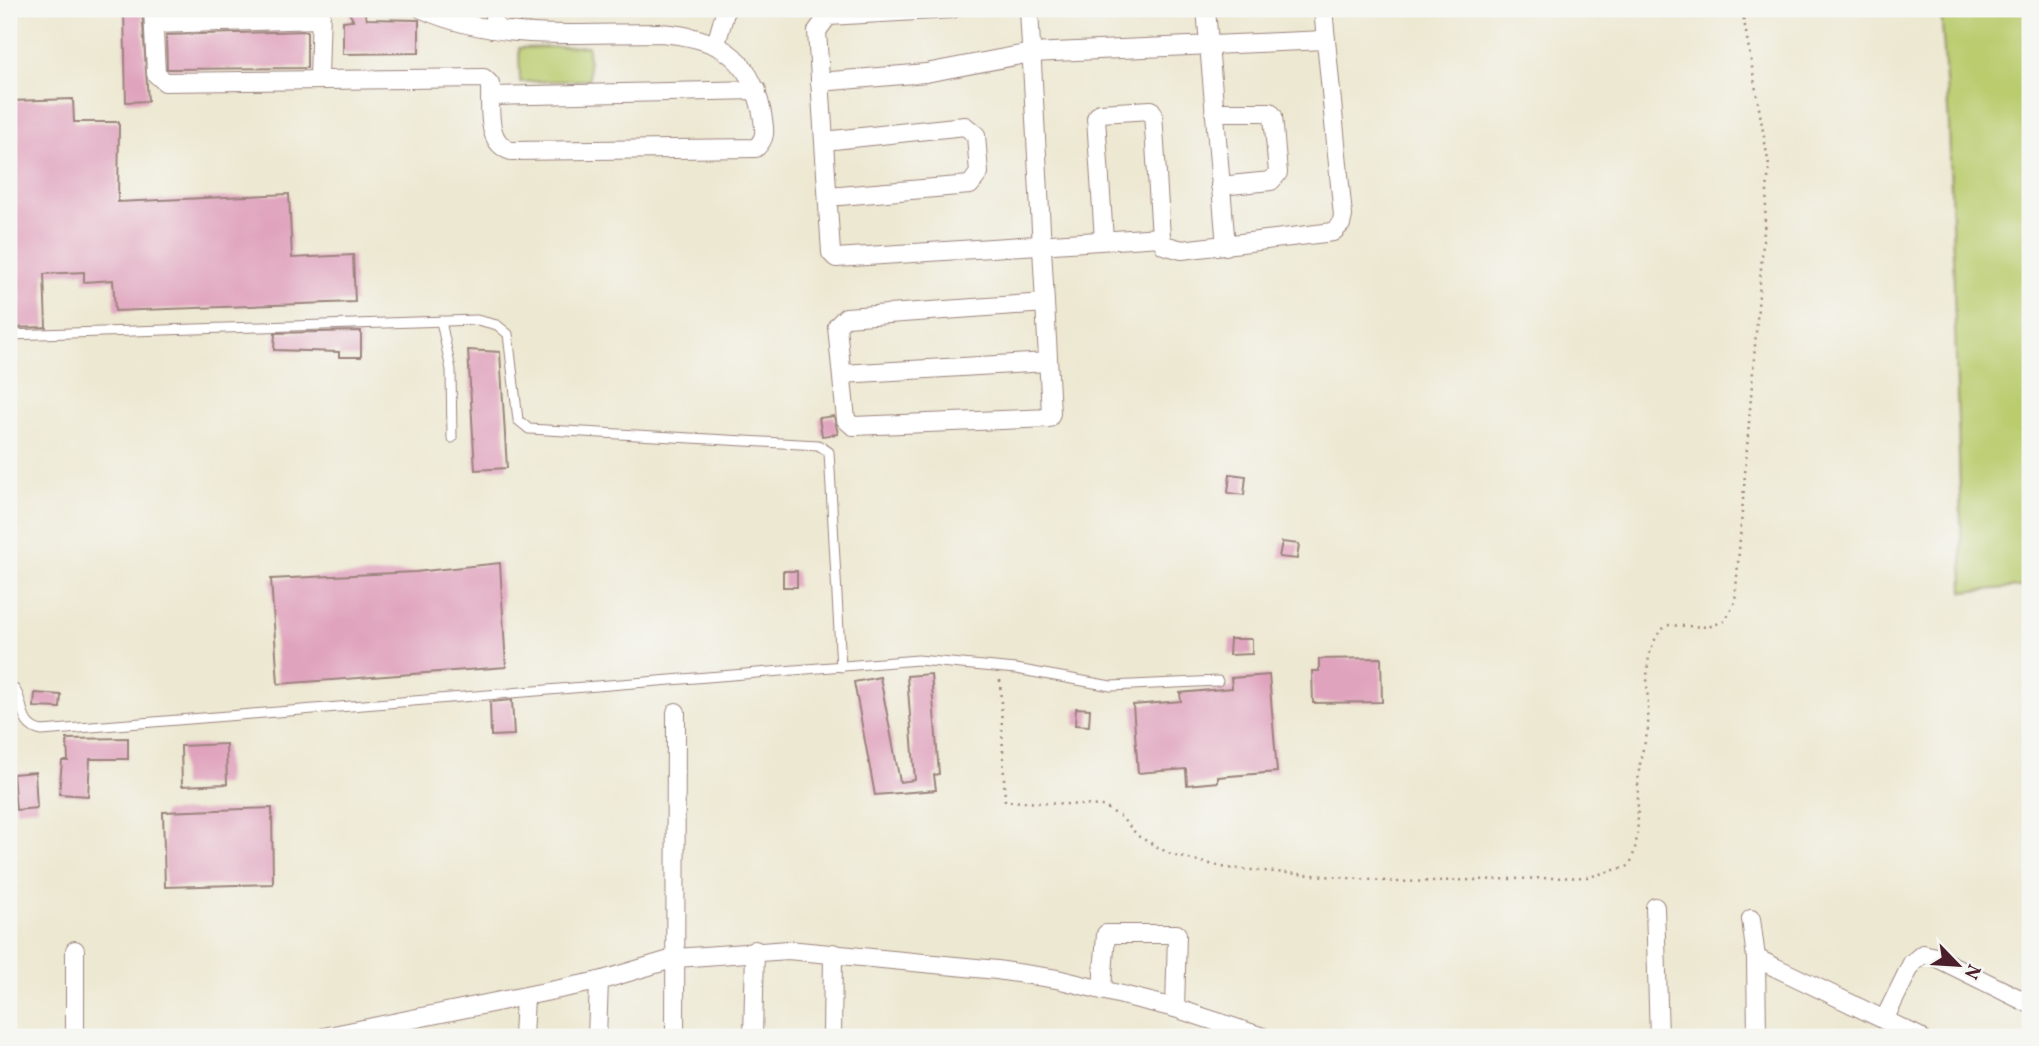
<svg xmlns="http://www.w3.org/2000/svg" width="2039" height="1046" viewBox="0 0 2039 1046" font-family="Vollkorn,serif">
  <rect width="100%" height="100%" fill="#f6f6f2"/>
  <filter id="ink" filterUnits="userSpaceOnUse"><feTurbulence type="fractalNoise" baseFrequency=".0143" numOctaves="2"/><feDisplacementMap in="SourceGraphic" scale="14" xChannelSelector="R" yChannelSelector="G"/><feConvolveMatrix kernelMatrix="1 2 1 2 8 2 1 2 1" color-interpolation-filters="sRGB"/></filter>
  <filter id="wash" filterUnits="userSpaceOnUse"><feTurbulence type="fractalNoise" baseFrequency=".00686" numOctaves="4" result="noise"/><feDisplacementMap in="SourceGraphic" scale="28" xChannelSelector="R" yChannelSelector="G"/><feGaussianBlur stdDeviation="1.57" result="paint"/><feColorMatrix in="noise" values="0 0 0 0 0 0 0 0 0 0 0 0 0 0 0 0 0 1.4 0 .05"/><feComposite in="paint" operator="in"/></filter>
  <g filter="url(#wash)">
    <rect width="100%" height="100%" fill="#ede8d1"/>
    <g fill="#bacc6e" stroke="#82764c" stroke-width="2">
      <path d="M1941 9H2030V586L1963 592 1949 125Z"/>
      <path d="M588 46 589 80 520 82 519 48Z"/>
    </g>
    <g id="blocks">
      <g fill="#e0a3bd">
        <path d="M124 9H142L148 101 126 102Z"/>
        <path d="M164 9H282L165 12Z"/>
        <path d="M347 9H362L367 19 419 20V53L343 54V21L353 20Z"/>
        <path d="M307 31V68L167 69 166 35Z"/>
        <path d="M73 99 74 122H119L118 202 289 194 292 258 353 255 355 302 115 311 113 280 84 282V272L44 274 46 327 9 328V101Z"/>
        <path d="M361 331V357H339V352L274 350 275 333Z"/>
        <path d="M468 350 500 352 507 468 475 470Z"/>
        <path d="M834 416 838 434 822 436 819 418Z"/>
        <path d="M1230 474 1246 476 1244 495 1228 493Z"/>
        <path d="M1282 542 1299 544 1297 559 1279 557Z"/>
        <path d="M500 563 506 667 278 684 271 579 415 572Z"/>
        <rect x="783" y="571" width="14" height="16"/>
        <path d="M1230 639H1252V654L1229 655Z"/>
        <path d="M1381 658 1382 702 1313 703 1312 671H1319V659Z"/>
        <path d="M931 674 939 774 934 775 936 790 875 795 854 682 880 677 900 782 915 780 907 676Z"/>
        <path d="M1269 675 1277 772 1218 777V782L1187 785 1186 769 1138 773 1133 705 1181 701 1180 693 1232 688 1231 678Z"/>
        <path d="M35 693 61 695 60 708 34 707Z"/>
        <path d="M512 700 514 735 491 736 490 702Z"/>
        <path d="M1076 708 1090 709 1089 726 1075 725Z"/>
        <path d="M128 738V759H90L88 796 59 794 62 761H68L67 739Z"/>
        <path d="M226 744 227 784 182 786 181 746Z"/>
        <path d="M35 772 37 808 16 810 13 774Z"/>
        <path d="M272 808 273 884 165 887 163 812Z"/>
      </g>
    </g>
  </g>
  <g filter="url(#ink)">
    <use href="#blocks" fill-opacity="0" stroke="#9c847e" stroke-width="2"/>
    <g fill="none" stroke-linecap="round" stroke-linejoin="round">
      <defs>
        <g id="service">
          <path d="M441 321 451 370 452 438"/>
          <path d="M9 335 477 320 497 325 508 334 518 420 529 429 818 445 829 452 841 667"/>
          <path d="M9 684C28 697 15 726 42 731L918 660 1016 669 1111 686 1218 681"/>
        </g>
        <g id="minor">
          <path d="M153 9 156 74 165 82 484 78 490 84C491 107 485 143 511 151L756 148C768 136 764 128 762 113 750 54 716 37 660 33 581 33 495 42 422 9"/>
          <path d="M952 9 828 16 817 31 831 253 836 258 1161 237 1164 245 1182 250 1333 232 1341 224 1343 216 1323 9"/>
          <path d="M1029 9C1036 144 1044 278 1051 413L1049 418 853 426 846 420 837 326 846 317 1045 303"/>
          <path d="M1206 9 1226 246"/>
          <path d="M154 24 320 19"/>
          <path d="M493 29 495 9"/>
          <path d="M716 44 726 9"/>
          <path d="M319 78 321 9"/>
          <path d="M820 82 926 73 1031 53 1326 40"/>
          <path d="M491 96 757 90"/>
          <path d="M1214 112H1270L1273 116 1278 173 1271 181 1220 186"/>
          <path d="M824 141 965 126 976 135 979 173 970 185 828 197"/>
          <path d="M1104 240 1096 118 1100 113 1151 110 1153 113 1161 237"/>
          <path d="M842 374 1048 362"/>
          <path d="M1655 907 1659 1037"/>
          <path d="M1751 919 1756 958 1757 1037"/>
          <path d="M1756 958 1920 1037"/>
          <path d="M1102 988 1106 934H1177L1175 1008"/>
          <path d="M1884 1020 1912 963 1923 954 1935 957 2030 1004"/>
          <path d="M75 1037V950"/>
          <path d="M324 1037 599 981 676 958 788 950 997 970 1057 979 1175 1008 1263 1037"/>
          <path d="M523 1037 525 997"/>
          <path d="M597 1037 599 981"/>
          <path d="M675 1037 676 712"/>
          <path d="M753 1037 755 950"/>
          <path d="M832 1037 833 953"/>
        </g>
      </defs>
      <use href="#service" stroke="#9c847e" stroke-width="11"/>
      <use href="#minor" stroke="#9c847e" stroke-width="20"/>
      <path stroke="#9c847e" stroke-width="2.5" stroke-dasharray="2 5" stroke-linecap="butt" d="M1000 680 1005 801 1103 806 1121 817 1138 836 1172 855 1227 868 1397 882 1589 877 1629 866C1644 834 1634 798 1640 764 1641 752 1647 739 1648 727 1650 692 1638 649 1667 625L1708 627 1725 621 1735 602 1769 166 1742 9"/>
      <use href="#service" stroke="#fff" stroke-width="9"/>
      <use href="#minor" stroke="#fff" stroke-width="18"/>
    </g>
  </g>
  <rect width="2039" height="1046" fill="none" stroke="#f6f6f2" stroke-width="35"/>
  <g transform="translate(1958 965) rotate(115)" stroke="#f6f6f2" stroke-width="5" paint-order="stroke">
  <path d="M0-5L12 26L0 18L-12 26Z" fill="#4a1f2b"/>
  <text y="-10" font-size="19" font-weight="bold" text-anchor="middle" fill="#4a1f2b">N</text>
  </g>
</svg>
